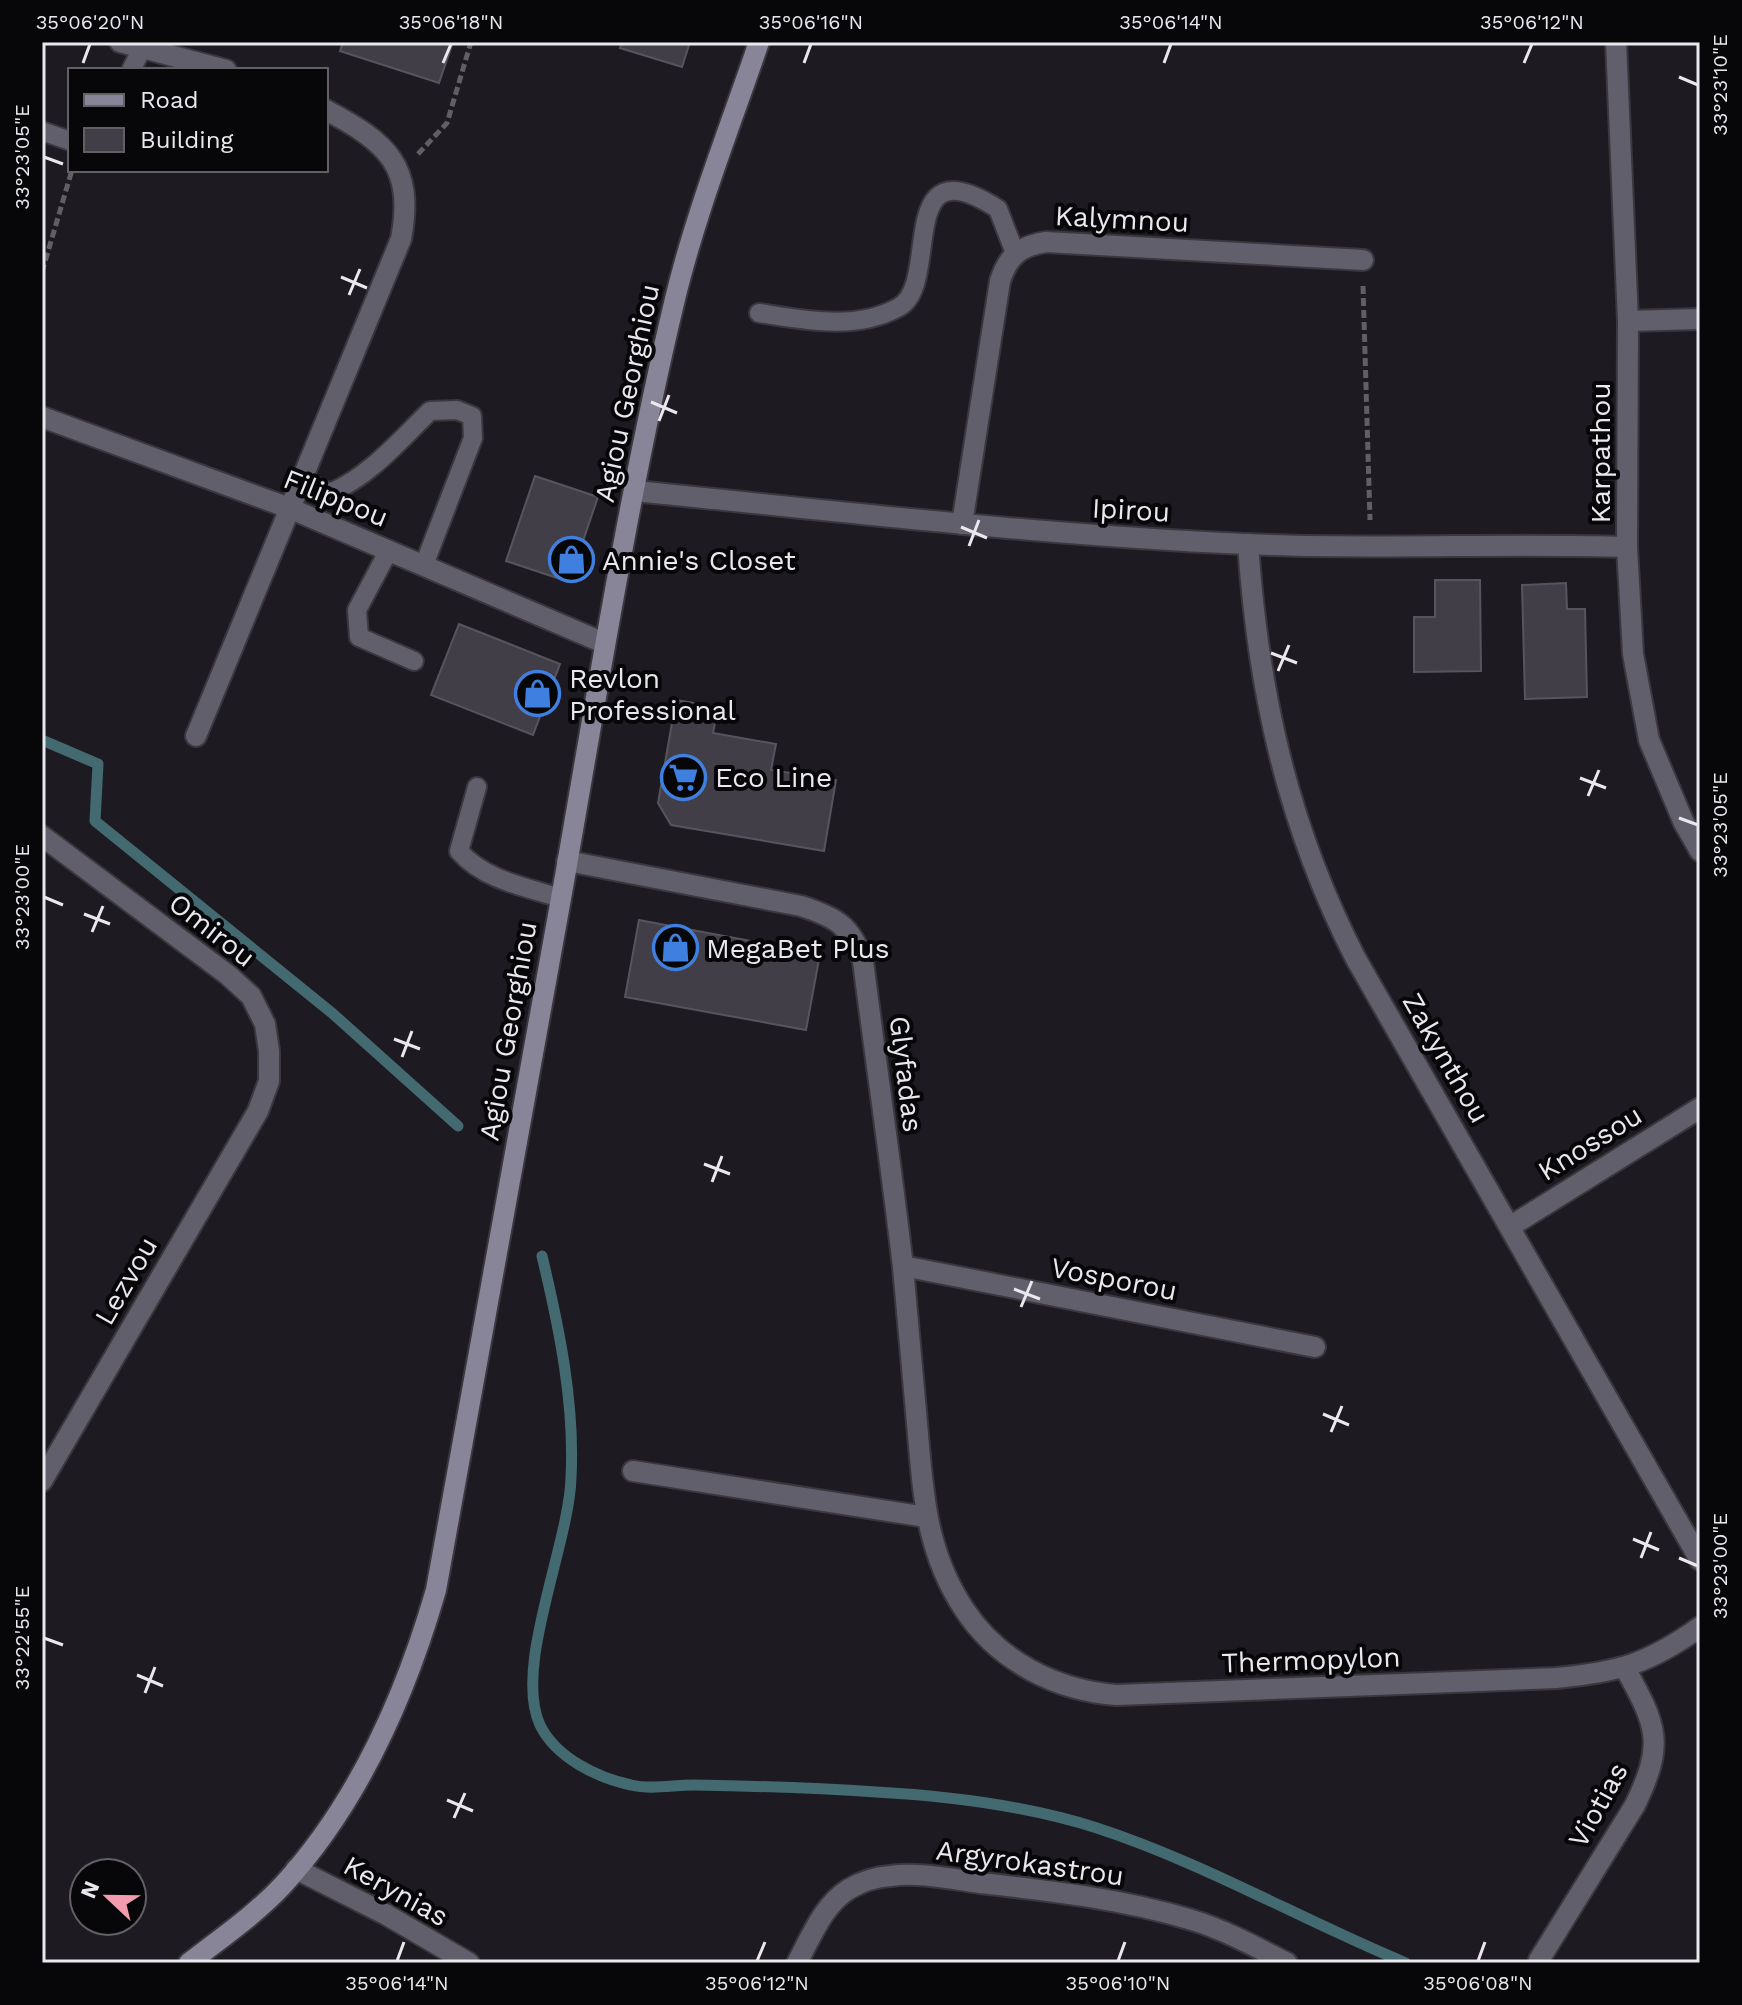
<svg xmlns="http://www.w3.org/2000/svg" width="1742" height="2005" viewBox="0 0 1742 2005" font-family="'Work Sans',sans-serif">
  <rect width="100%" height="100%" fill="#1e1a22"/>
  <g fill="none" stroke-linecap="round" stroke-linejoin="round">
    <g stroke="#446a71" stroke-width="11">
      <path d="M42 740 98 764 95 821 332 1013 458 1126"/>
      <path d="M542 1256C559 1327 575 1404 571 1478 569 1545 513 1667 540 1725 556 1758 598 1778 631 1785 651 1790 674 1785 694 1785 755 1786 816 1788 876 1792 950 1796 1028 1806 1097 1828 1204 1863 1302 1920 1406 1963"/>
    </g>
  </g>
  <g fill="#423e47" stroke="#58545d" stroke-width="2">
    <path d="M343 42H453L439 83 340 51Z"/>
    <path d="M622 42H690L682 67 620 48Z"/>
    <path d="M535 476 598 497 569 582 506 561Z"/>
    <path d="M1435 580H1480L1481 671 1414 672V617H1435Z"/>
    <path d="M1566 583 1567 609H1585L1587 697 1525 699 1522 585Z"/>
    <path d="M459 624 560 664 533 735 431 695Z"/>
    <path d="M676 700 718 707 713 733 776 744 771 770 836 780 824 851 671 825 658 803Z"/>
    <path d="M639 920 820 954 806 1030 625 997Z"/>
  </g>
  <g fill="none" stroke-linecap="round" stroke-linejoin="round">
    <defs>
      <g id="service">
        <path d="M131 70 143 47"/>
        <path d="M42 131 70 141"/>
        <path d="M759 313C804 320 857 331 899 307 942 284 893 141 998 209L1015 253"/>
        <path d="M300 479 330 493C370 476 399 441 430 411L457 410 472 416 473 438 424 565"/>
        <path d="M389 550 357 610 359 637 414 661"/>
        <path d="M477 787 459 851C484 880 525 887 561 898"/>
      </g>
      <g id="minor">
        <path d="M120 42 226 70"/>
        <path d="M1616 42 1628 321 1627 547 1633 654 1649 740 1684 823 1700 851"/>
        <path d="M1628 321 1700 319"/>
        <path d="M42 417 289 508 604 643"/>
        <path d="M634 491C837 511 1040 535 1245 544 1372 550 1500 543 1627 547"/>
        <path d="M962 524 1000 281C1008 256 1020 246 1046 242L1363 260"/>
        <path d="M1248 544C1258 692 1288 827 1356 959L1700 1560"/>
        <path d="M196 736 401 239C415 165 386 142 326 110"/>
        <path d="M42 836 228 975 251 996 265 1024 269 1051V1081L258 1111 42 1481"/>
        <path d="M567 861 801 906C835 917 851 925 863 961 876 1063 891 1164 903 1267 908 1319 912 1371 917 1423 923 1491 925 1550 964 1609 998 1661 1055 1690 1116 1695L1556 1678C1619 1672 1648 1664 1700 1627"/>
        <path d="M1511 1226 1700 1108"/>
        <path d="M903 1266 1315 1347"/>
        <path d="M633 1471 926 1517"/>
        <path d="M296 1869 385 1914 469 1963"/>
        <path d="M1539 1960 1635 1805C1665 1743 1657 1726 1625 1668"/>
        <path d="M797 1963C811 1937 823 1905 849 1889 861 1882 876 1877 890 1876 920 1872 951 1879 981 1883 1052 1891 1123 1899 1192 1920 1225 1930 1256 1947 1287 1963"/>
      </g>
      <path id="secondary" d="M189 1963C221 1938 255 1915 283 1885 359 1802 405 1697 436 1590 478 1358 521 1126 562 893 597 695 628 495 675 299 696 212 730 127 759 42"/>
    </defs>
    <use href="#service" stroke="#3b373e" stroke-width="22"/>
    <use href="#minor" stroke="#3b373e" stroke-width="24"/>
    <use href="#secondary" stroke="#3b373e" stroke-width="24"/>
    <g stroke="#615e65" stroke-width="5" stroke-dasharray="8 4" stroke-linecap="butt">
      <path d="M418 154 447 123 471 42"/>
      <path d="M42 272 72 170"/>
      <path d="M1363 286 1370 520"/>
    </g>
    <use href="#service" stroke="#615f6b" stroke-width="18"/>
    <use href="#minor" stroke="#615f6b" stroke-width="20"/>
    <use href="#secondary" stroke="#898599" stroke-width="20"/>
  </g>
  <path fill="none" stroke="#eae7ed" stroke-width="3" d="M83 63 90 44M443 63 451 44M804 63 811 44M1164 63 1171 44M1524 63 1532 44M1679 77 1698 85M44 157 63 164M341 277 367 288M349 295 360 269M651 402 677 413M659 421 669 395M961 527 987 538M969 546 979 520M1271 653 1297 663M1278 671 1289 645M1580 778 1606 788M1588 796 1599 770M1679 818 1698 825M44 897 63 905M84 914 110 924M92 932 103 906M394 1039 420 1049M402 1057 412 1031M704 1164 730 1174M712 1182 722 1156M1014 1289 1040 1299M1021 1307 1032 1281M1323 1414 1349 1425M1331 1432 1342 1406M1633 1539 1659 1550M1641 1558 1651 1532M1679 1558 1698 1566M44 1638 63 1645M137 1675 163 1686M145 1693 155 1667M447 1800 473 1811M454 1818 465 1793M397 1961 404 1942M757 1961 765 1942M1118 1961 1125 1942M1478 1961 1485 1942"/>
  <defs>
    <symbol id="shop-ring" viewBox="-11 -11 22 22"><circle r="9.5" fill="#070609" stroke="#3f7fe0" stroke-width="1.5"/><path d="M-5-2.5h2.3a2.7 3.5 0 0 1 5.4 0H5L5.5 6h-11ZM-1.5-2.5h3a1.5 2.3 0 0 0-3 0Z" fill="#3f7fe0"/></symbol>
    <symbol id="supermarket-ring" viewBox="-11 -11 22 22"><circle r="9.5" fill="#070609" stroke="#3f7fe0" stroke-width="1.5"/><path d="M-6-5.5h2.5l.6 2H6L4.5 2H-2.5L-4.4-4H-6ZM-1.5 3.2a1.3 1.3 0 1 0 .1 0ZM3 3.2a1.3 1.3 0 1 0 .1 0Z" fill="#3f7fe0"/></symbol>
  </defs>
  <g fill-rule="evenodd">
    <use href="#shop-ring" x="546" y="534" width="51" height="51"/>
    <use href="#shop-ring" x="512" y="668" width="51" height="51"/>
    <use href="#supermarket-ring" x="658" y="752" width="51" height="51"/>
    <use href="#shop-ring" x="650" y="922" width="51" height="51"/>
  </g>
  <g text-anchor="middle" dominant-baseline="central" stroke-width="8" stroke-linejoin="round" paint-order="stroke">
    <g font-size="28" fill="#eae7ed" stroke="#070609">
      <text transform="translate(1122 219) rotate(3)">Kalymnou</text>
      <text transform="translate(627 393) rotate(-78)">Agiou Georghiou</text>
      <text transform="translate(1600 453) rotate(-90)">Karpathou</text>
      <text transform="translate(336 498) rotate(22)">Filippou</text>
      <text transform="translate(1131 510) rotate(3)">Ipirou</text>
      <text transform="translate(212 930) rotate(38)">Omirou</text>
      <text transform="translate(508 1031) rotate(-80)">Agiou Georghiou</text>
      <text transform="translate(1446 1058) rotate(60)">Zakynthou</text>
      <text transform="translate(906 1074) rotate(83)">Glyfadas</text>
      <text transform="translate(1590 1143) rotate(-32)">Knossou</text>
      <text transform="translate(1114 1279) rotate(11)">Vosporou</text>
      <text transform="translate(126 1281) rotate(-60)">Lezvou</text>
      <text transform="translate(1311 1660) rotate(-2)">Thermopylon</text>
      <text transform="translate(1598 1805) rotate(-61)">Viotias</text>
      <text transform="translate(1030 1863) rotate(8)">Argyrokastrou</text>
      <text transform="translate(396 1891) rotate(29)">Kerynias</text>
    </g>
    <g font-size="28" fill="#eae7ed" stroke="#070609" text-anchor="start">
      <text x="602" y="560">Annie's Closet</text>
      <text x="569" y="678">Revlon<tspan x="569" dy="32">Professional</tspan></text>
      <text x="715" y="777">Eco Line</text>
      <text x="706" y="948">MegaBet Plus</text>
    </g>
  </g>
  <rect width="1742" height="2005" fill="none" stroke="#070609" stroke-width="88"/>
  <rect x="68" y="68" width="260" height="104" fill="#070609" stroke="#626064" stroke-width="2"/>
  <rect x="84" y="94" width="40" height="12" fill="#898599" stroke="#626064" stroke-width="2"/>
  <text x="140" y="108" font-size="24" fill="#eae7ed">Road</text>
  <rect x="84" y="128" width="40" height="24" fill="#423e47" stroke="#626064" stroke-width="2"/>
  <text x="140" y="148" font-size="24" fill="#eae7ed">Building</text>
  <g transform="translate(108 1897) rotate(292)"><circle r="38" fill="#070609" stroke="#626064" stroke-width="2"/>
  <path d="M0-6L14 30L0 20L-14 30Z" fill="#f29aae"/>
  <text y="-12" font-size="22" font-weight="bold" text-anchor="middle" fill="#eae7ed">N</text>
  </g>
  <rect x="44" y="44" width="1654" height="1917" fill="none" stroke="#eae7ed" stroke-width="3"/>
  <g font-size="20" text-anchor="middle" fill="#eae7ed">
    <text x="90" y="29">35°06'20"N</text>
    <text x="451" y="29">35°06'18"N</text>
    <text x="811" y="29">35°06'16"N</text>
    <text x="1171" y="29">35°06'14"N</text>
    <text x="1532" y="29">35°06'12"N</text>
    <text transform="translate(1720 85) rotate(-90)" y="7">33°23'10"E</text>
    <text transform="translate(22 157) rotate(-90)" y="7">33°23'05"E</text>
    <text transform="translate(1720 825) rotate(-90)" y="7">33°23'05"E</text>
    <text transform="translate(22 897) rotate(-90)" y="7">33°23'00"E</text>
    <text transform="translate(1720 1566) rotate(-90)" y="7">33°23'00"E</text>
    <text transform="translate(22 1638) rotate(-90)" y="7">33°22'55"E</text>
    <text x="397" y="1990">35°06'14"N</text>
    <text x="757" y="1990">35°06'12"N</text>
    <text x="1118" y="1990">35°06'10"N</text>
    <text x="1478" y="1990">35°06'08"N</text>
  </g>
</svg>
